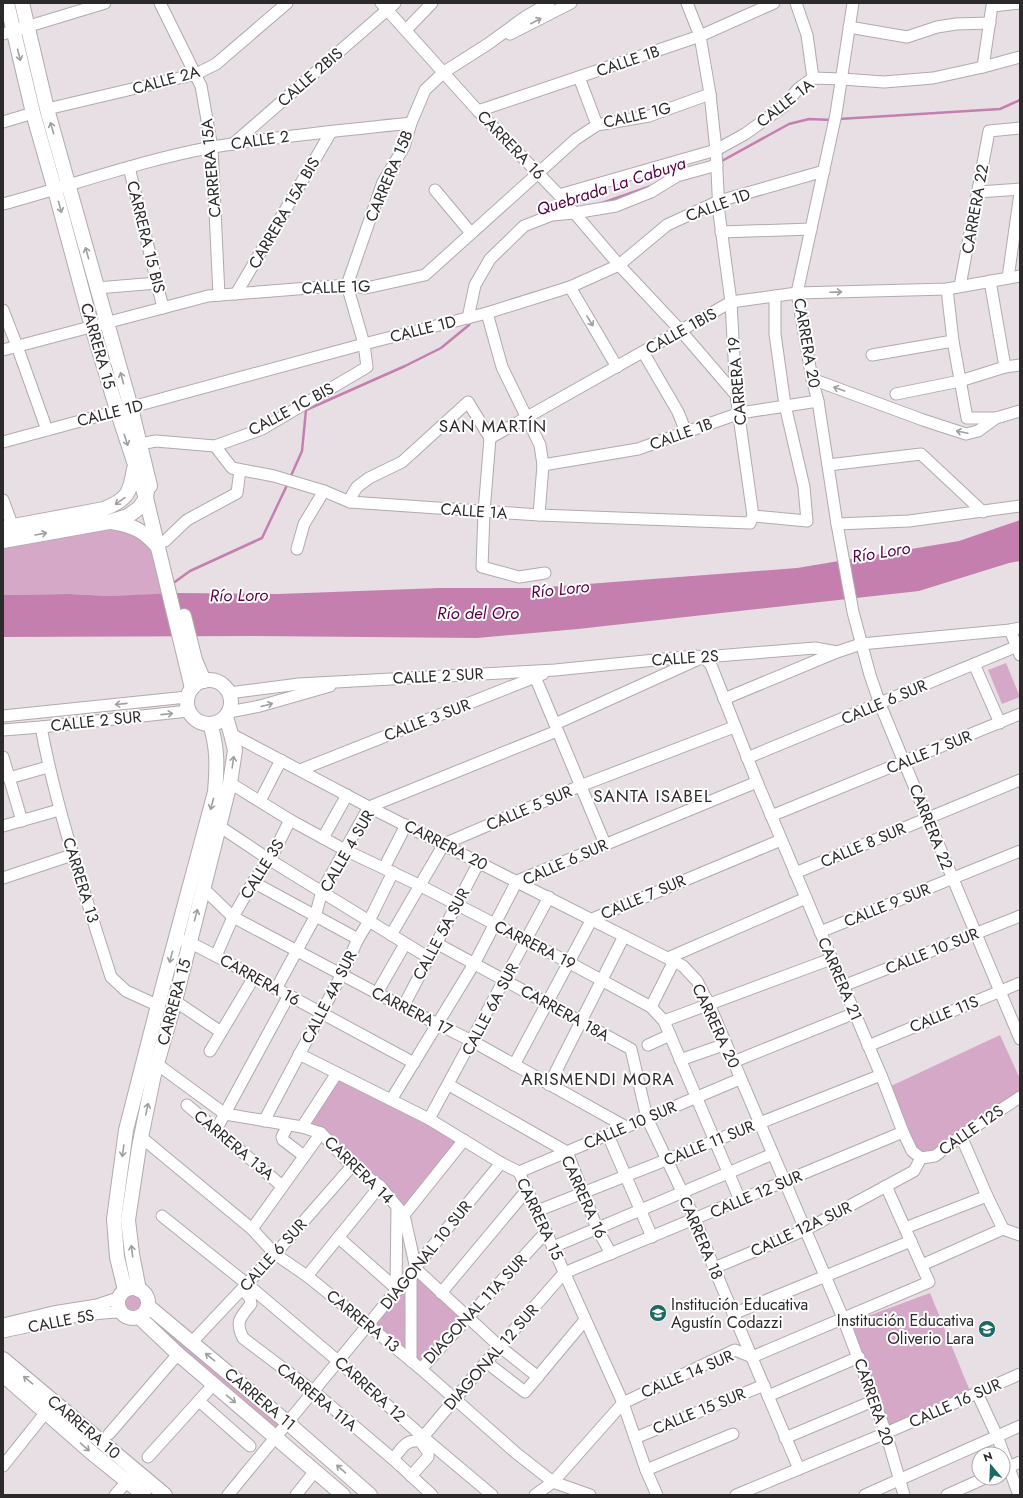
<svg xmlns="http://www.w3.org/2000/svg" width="1023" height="1498" viewBox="0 0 1023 1498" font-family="Jost,sans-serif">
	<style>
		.green { fill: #d6a8c7 }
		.water { fill: #c47faf }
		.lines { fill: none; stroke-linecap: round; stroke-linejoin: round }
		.stream { stroke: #c47faf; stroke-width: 2.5 }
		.minor-casing { stroke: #b2a9af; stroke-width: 13 }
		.major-casing { stroke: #b2a9af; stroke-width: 16 }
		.minor { stroke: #fff; stroke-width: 11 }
		.major { stroke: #fff; stroke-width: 14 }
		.oneway { stroke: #a09fa0 }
		.labels { text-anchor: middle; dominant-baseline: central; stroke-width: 4; stroke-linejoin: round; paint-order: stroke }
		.street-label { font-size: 16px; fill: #2c292b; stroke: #fff }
		.poi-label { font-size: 16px; fill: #2c292b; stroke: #fff; text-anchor: start }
		.water-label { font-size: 17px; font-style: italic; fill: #570046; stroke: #fff }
		.neighbourhood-label { font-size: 17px; letter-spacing: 1px; fill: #2c292b; stroke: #fff }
	</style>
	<rect width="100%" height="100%" fill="#e8dfe5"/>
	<!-- green -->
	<g class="green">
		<polygon points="109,522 152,540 168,594 109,596 69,594 3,595 3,541"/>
		<polygon points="1006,663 1020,697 1002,704 988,670"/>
		<polygon points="1000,1035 1020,1079 1020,1092 935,1150 923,1153 916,1147 891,1086"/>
		<polygon points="337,1073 464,1140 404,1215 321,1133 302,1127"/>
		<polygon points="416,1275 464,1317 421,1364 372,1325"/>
		<polygon points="930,1293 970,1391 887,1427 880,1397 846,1324"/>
		<circle cx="133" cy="1302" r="8"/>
		<polygon points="149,1313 280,1425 276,1430 147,1320 147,1316"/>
	</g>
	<!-- water -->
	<polygon class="water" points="1020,520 1020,561 1009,563 919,591 578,629 477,638 252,636 3,637 3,595 69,594 109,596 178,593 279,594 439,588 535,588 797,568 959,541"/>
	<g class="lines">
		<!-- stream -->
		<g class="stream">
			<polyline points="839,119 1000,109 1020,100"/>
			<polyline points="720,162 789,124 809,119 832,120"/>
			<polyline points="599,204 651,186"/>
			<polyline points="290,478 302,451 306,410 405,366 441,348 469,325 470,322"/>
			<polyline points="172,584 190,571 262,538 288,483"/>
		</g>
		<defs>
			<g id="minor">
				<polyline points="160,3 201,86 212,148 219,295"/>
				<polyline points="381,3 478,111 559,195 619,265 681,331 736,395"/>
				<polyline points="796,3 807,35 813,78"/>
				<polyline points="853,3 836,114 797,293 812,379 818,401 837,524 853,612 870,675 880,704 904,762 1020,1039"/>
				<polyline points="849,27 907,37 937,27 956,24 990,23"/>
				<polyline points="406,30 432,3"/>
				<polyline points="3,34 105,3"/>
				<polyline points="510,34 571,3"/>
				<polyline points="983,67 992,6 1020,3"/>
				<polyline points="579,77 597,125"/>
				<polyline points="47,109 196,74 216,64 287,3"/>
				<polyline points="478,111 700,36 774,3"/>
				<polyline points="3,122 33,113"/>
				<polyline points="233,144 395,3"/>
				<polyline points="129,167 163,308"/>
				<polyline points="435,190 471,233"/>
				<polyline points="978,192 1020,189"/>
				<polyline points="559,195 716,150 745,134 784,106 798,89 813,78 842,79 884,82 933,78 983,67 1020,57"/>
				<path d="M3 204C73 185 142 160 213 147 279 136 345 130 411 123"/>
				<polyline points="721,232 811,229"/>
				<polyline points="1008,278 1020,193"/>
				<polyline points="990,281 1005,367"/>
				<polyline points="960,286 989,131 1020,128"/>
				<polyline points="570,287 617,367"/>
				<polyline points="97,288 157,283"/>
				<polyline points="947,289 953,341 967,418 996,418 1020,411"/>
				<polyline points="236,294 331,132"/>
				<polyline points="3,310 17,346 47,430"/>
				<polyline points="487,313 502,367 540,445 543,465 539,515"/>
				<polyline points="468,318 475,285 490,259 524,226 552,215 574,213 616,206 651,192 677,176 717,165"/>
				<polyline points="3,350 208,296 347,285 366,288 425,275 576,139 597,125 649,116 710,94"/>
				<polyline points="643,352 678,412 686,432"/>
				<polyline points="872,355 953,341"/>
				<polyline points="812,379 923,420 966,434 978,431 996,418"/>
				<polyline points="896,394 960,381 1005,367 1020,365"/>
				<polyline points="490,438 731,302 797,293 947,289 1020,276"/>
				<polyline points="490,438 484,512 482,567 519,577 545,573"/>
				<polyline points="3,442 364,344 487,313 570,287 619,265 667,225 719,201 824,171"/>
				<polyline points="140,444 156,441 215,446 262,429 367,367 364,344 347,285 383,182 404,147 411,123 425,90 444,72 488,44 525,17 549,3"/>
				<polyline points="215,446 232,468 274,476 324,491 350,502 539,515 750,523 753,516 736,395 731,302 719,213 716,150 710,94 700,36 687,3"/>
				<polyline points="543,465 638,449 740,413 818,401"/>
				<polyline points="828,465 921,454 983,512"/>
				<polyline points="3,500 13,527"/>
				<polyline points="350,502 352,495 357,487 369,478 402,462 468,402 490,438"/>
				<polyline points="753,516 807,521 804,487 785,405 775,334 775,296"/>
				<polyline points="837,524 909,521 1020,506"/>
				<polyline points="165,541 187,520 237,493 240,470"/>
				<polyline points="297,549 304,524 324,491"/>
				<polyline points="1010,630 1020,655"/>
				<polyline points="704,657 711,665 757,782 883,1080 903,1132 912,1151 921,1158"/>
				<polyline points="974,664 1000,723"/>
				<polyline points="533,672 605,844"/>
				<polyline points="229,693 299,684 555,670 695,656 704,657 815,648 837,652"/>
				<polyline points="724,699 837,652 861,644 1010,630 1020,628"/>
				<polyline points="229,712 260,706 330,686"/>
				<polyline points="3,716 187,697"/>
				<polyline points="555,724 701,658"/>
				<path d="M41 727C57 812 85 894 111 977L126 991 159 1006"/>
				<polyline points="3,730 41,727 188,711"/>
				<polyline points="231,734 369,807 683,966 697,981 709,1004 843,1318 886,1433 904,1495"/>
				<polyline points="3,757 22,821"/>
				<polyline points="747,758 1020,645"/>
				<polyline points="300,770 543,674"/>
				<polyline points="9,778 48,767"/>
				<polyline points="230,783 290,820 345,850 421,886 568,962 651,1007 664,1021 740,1200"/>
				<polyline points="260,801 281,760"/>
				<polyline points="771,816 1020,714"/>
				<polyline points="3,826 59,810"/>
				<polyline points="219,826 270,860 429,958"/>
				<polyline points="323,838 347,795"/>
				<polyline points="384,868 406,825"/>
				<polyline points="795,873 1020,780"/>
				<polyline points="3,878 72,855"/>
				<polyline points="253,882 358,939"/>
				<polyline points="203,888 233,917 403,1007 472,1041 626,1127"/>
				<polyline points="820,932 1020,851"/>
				<polyline points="391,935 444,844 580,786 734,727"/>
				<polyline points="176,939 189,942 216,956 414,1063"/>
				<polyline points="436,943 631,1049 647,1118 695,1219 714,1268 799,1469"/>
				<polyline points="216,956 233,917 253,882 270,860 290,820"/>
				<polyline points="668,958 806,898"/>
				<polyline points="843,986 1020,916"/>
				<polyline points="276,989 315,917 322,891 369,807 557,731"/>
				<polyline points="377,993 405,944"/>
				<polyline points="175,1001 221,1032"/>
				<polyline points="403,1007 479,862"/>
				<polyline points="651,1007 674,961"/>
				<polyline points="664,1021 831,959"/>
				<polyline points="648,1045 670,1035"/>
				<polyline points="868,1046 1020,983"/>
				<polyline points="210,1051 254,977"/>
				<polyline points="299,1054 429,1119 501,1163 519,1172 623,1403 646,1470 657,1495"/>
				<polyline points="680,1060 726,1044"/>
				<polyline points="733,1062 855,1013"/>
				<polyline points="157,1064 225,1114 302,1127 321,1133 352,1166 380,1186 404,1215 416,1269 499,1346 538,1377"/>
				<polyline points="514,1065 592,919 781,840"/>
				<polyline points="449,1085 567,1152 597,1228 611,1254"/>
				<polyline points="549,1085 624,936"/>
				<polyline points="391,1100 474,964 517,881 757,782"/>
				<polyline points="187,1105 282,1186"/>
				<polyline points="429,1119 549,897"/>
				<polyline points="264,1121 342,974 358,939 369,921 393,872"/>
				<polyline points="288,1125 282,1137 283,1140 304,1156"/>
				<polyline points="302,1127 337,1073"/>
				<polyline points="216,1130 289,995"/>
				<polyline points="608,1135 652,1237"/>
				<polyline points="961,1136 987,1196 1003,1229"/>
				<polyline points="141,1137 252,1229 275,1254 307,1276 368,1325 421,1369 516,1453 553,1482 590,1495"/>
				<polyline points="921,1158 935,1156 961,1136 1020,1097"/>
				<polyline points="519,1172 740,1079"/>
				<polyline points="537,1211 881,1075"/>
				<polyline points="404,1215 464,1140"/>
				<polyline points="162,1216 247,1284 338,1361 423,1437 492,1495"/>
				<polyline points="905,1228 987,1196"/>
				<polyline points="252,1229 321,1133"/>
				<polyline points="339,1238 398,1290"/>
				<polyline points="553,1247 773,1154"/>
				<polyline points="922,1265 1003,1229 1020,1235"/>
				<polyline points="714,1268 805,1230 914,1171 921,1158"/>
				<polyline points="411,1274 411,1361"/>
				<polyline points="307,1276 380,1186"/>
				<polyline points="396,1288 397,1207"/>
				<path d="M243 1289 250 1298 251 1304C240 1318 235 1321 243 1338L313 1391 393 1459 432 1495"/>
				<polyline points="441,1293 527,1190"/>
				<polyline points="733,1314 911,1241"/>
				<polyline points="3,1324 53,1312 97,1305 118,1298"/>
				<path d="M3 1332C41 1324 81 1313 120 1312"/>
				<polyline points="192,1342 275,1254 352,1166"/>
				<polyline points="486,1362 525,1392 585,1320"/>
				<polyline points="421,1369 546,1232"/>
				<polyline points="977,1393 997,1436 1019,1495"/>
				<polyline points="768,1396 859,1357"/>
				<polyline points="199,1401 250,1446"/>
				<polyline points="109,1434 178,1354"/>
				<polyline points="635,1438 764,1385"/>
				<polyline points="785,1438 873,1401"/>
				<polyline points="148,1457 213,1385"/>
				<path d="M393 1459C402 1449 405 1439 420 1441"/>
				<polyline points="3,1466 50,1407"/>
				<polyline points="1004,1469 1020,1462"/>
				<polyline points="646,1470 733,1434"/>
				<polyline points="411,1476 428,1457 428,1452 420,1441 423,1437 486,1362 564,1273 903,1132"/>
				<polyline points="115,1495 132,1476"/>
				<polyline points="228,1495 501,1163"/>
				<polyline points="296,1495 315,1471"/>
				<polyline points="535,1495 553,1482 623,1403 735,1350 752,1357 929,1282 886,1186"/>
				<polyline points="736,1495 886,1433 1020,1374"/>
				<polyline points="865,1495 1020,1426"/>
				<polyline points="947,1495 985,1478"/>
			</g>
			<g id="major">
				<polyline points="7,3 33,113 55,190 92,327 117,410 146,498 192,688"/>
				<polyline points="22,3 47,109 131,408 150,486"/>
				<path d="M111 522C133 525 144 531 158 547"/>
				<path d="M3 528 104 509C128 499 130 493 134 469"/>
				<polyline points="3,541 109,522 128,516 139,508 146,498 147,491"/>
				<polyline points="184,616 195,660 204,681"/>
				<circle cx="209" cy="702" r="22"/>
				<circle cx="133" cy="1303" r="15"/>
				<path d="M125 1290 117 1257 114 1219 126 1130 163 986 215 792C217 768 218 748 210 724"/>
				<polyline points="139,1290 132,1254 128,1220 139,1147 154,1074 175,1001 230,783 235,750 231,734 226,717"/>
				<polyline points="148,1306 288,1423 370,1495"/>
				<polyline points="139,1317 178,1354 343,1495"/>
				<polyline points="3,1359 165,1495"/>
				<polyline points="3,1375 92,1453 144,1495"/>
			</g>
		</defs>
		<!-- minor casing -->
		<use href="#minor" class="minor-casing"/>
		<!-- major casing -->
		<use href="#major" class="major-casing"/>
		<!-- minor -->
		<use href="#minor" class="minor"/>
		<!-- major -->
		<use href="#major" class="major"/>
	</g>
	<!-- one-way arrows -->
	<defs><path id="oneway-shaft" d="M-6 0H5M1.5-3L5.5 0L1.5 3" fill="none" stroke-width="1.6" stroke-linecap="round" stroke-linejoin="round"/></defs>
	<g class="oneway">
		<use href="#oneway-shaft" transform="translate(536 21) rotate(-27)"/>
		<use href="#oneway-shaft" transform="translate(19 55) rotate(76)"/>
		<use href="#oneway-shaft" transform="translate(52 128) rotate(-106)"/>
		<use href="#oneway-shaft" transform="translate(60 207) rotate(75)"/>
		<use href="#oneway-shaft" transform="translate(87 253) rotate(-106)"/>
		<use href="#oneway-shaft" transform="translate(836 292) rotate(-2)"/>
		<use href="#oneway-shaft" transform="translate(590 321) rotate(59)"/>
		<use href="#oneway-shaft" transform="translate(122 378) rotate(-105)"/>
		<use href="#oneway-shaft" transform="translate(839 389) rotate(-160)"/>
		<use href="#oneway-shaft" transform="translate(962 432) rotate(-168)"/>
		<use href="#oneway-shaft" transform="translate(126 440) rotate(72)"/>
		<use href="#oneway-shaft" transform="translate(120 501) rotate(145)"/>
		<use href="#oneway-shaft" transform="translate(41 534) rotate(-10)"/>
		<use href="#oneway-shaft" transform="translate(121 704) rotate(174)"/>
		<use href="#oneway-shaft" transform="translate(267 705) rotate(-15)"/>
		<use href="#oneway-shaft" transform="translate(167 714) rotate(-6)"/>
		<use href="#oneway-shaft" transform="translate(233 762) rotate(-82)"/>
		<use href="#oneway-shaft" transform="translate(212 804) rotate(105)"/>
		<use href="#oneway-shaft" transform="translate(196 915) rotate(-75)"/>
		<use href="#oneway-shaft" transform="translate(171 957) rotate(105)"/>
		<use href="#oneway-shaft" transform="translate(147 1109) rotate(-78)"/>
		<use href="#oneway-shaft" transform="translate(123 1151) rotate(98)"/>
		<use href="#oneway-shaft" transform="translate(132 1251) rotate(-97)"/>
		<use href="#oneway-shaft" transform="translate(210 1357) rotate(-141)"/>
		<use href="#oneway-shaft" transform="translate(28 1380) rotate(-140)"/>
		<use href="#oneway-shaft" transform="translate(231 1399) rotate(39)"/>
		<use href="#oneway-shaft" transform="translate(85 1447) rotate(41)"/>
		<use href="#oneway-shaft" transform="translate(341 1469) rotate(-139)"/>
	</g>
	<!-- icons -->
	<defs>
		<symbol id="university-disc" viewBox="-11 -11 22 22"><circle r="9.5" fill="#1d6964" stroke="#fff"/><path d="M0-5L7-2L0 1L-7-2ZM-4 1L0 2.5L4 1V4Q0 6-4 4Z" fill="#fff"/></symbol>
	</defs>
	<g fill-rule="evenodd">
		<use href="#university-disc" x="648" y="1303" width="20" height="20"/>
		<use href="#university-disc" x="977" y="1319" width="20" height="20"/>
	</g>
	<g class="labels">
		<!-- street labels -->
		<g class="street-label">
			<text transform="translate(628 61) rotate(-19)">CALLE 1B</text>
			<text transform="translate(310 77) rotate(-41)">CALLE 2BIS</text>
			<text transform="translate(166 80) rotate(-15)">CALLE 2A</text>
			<text transform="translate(785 103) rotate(-38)">CALLE 1A</text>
			<text transform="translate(637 115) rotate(-13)">CALLE 1G</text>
			<text transform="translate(260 140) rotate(-8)">CALLE 2</text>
			<text transform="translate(511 145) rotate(46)">CARRERA 16</text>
			<text transform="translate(211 168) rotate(-95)">CARRERA 15A</text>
			<text transform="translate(389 176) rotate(-67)">CARRERA 15B</text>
			<text transform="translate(718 205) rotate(-20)">CALLE 1D</text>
			<text transform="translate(975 209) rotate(-80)">CARRERA 22</text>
			<text transform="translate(284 213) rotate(-60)">CARRERA 15A BIS</text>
			<text transform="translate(146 237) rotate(76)">CARRERA 15 BIS</text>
			<text transform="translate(336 287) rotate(-2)">CALLE 1G</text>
			<text transform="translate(423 329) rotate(-14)">CALLE 1D</text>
			<text transform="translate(681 331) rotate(-29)">CALLE 1BIS</text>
			<text transform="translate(807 343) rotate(80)">CARRERA 20</text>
			<text transform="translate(98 346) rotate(74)">CARRERA 15</text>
			<text transform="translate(737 381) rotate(-95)">CARRERA 19</text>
			<text transform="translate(291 409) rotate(-28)">CALLE 1C BIS</text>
			<text transform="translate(110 413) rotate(-14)">CALLE 1D</text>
			<text transform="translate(681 434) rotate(-20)">CALLE 1B</text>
			<text transform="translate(474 511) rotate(4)">CALLE 1A</text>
			<text transform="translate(685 658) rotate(-4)">CALLE 2S</text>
			<text transform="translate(438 676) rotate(-3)">CALLE 2 SUR</text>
			<text transform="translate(884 702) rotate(-23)">CALLE 6 SUR</text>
			<text transform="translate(427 720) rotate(-21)">CALLE 3 SUR</text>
			<text transform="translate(96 721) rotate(-6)">CALLE 2 SUR</text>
			<text transform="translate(929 752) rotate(-22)">CALLE 7 SUR</text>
			<text transform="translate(529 808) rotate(-23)">CALLE 5 SUR</text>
			<text transform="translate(931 827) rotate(68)">CARRERA 22</text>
			<text transform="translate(446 845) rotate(27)">CARRERA 20</text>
			<text transform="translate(863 845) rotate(-23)">CALLE 8 SUR</text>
			<text transform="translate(347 851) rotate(-60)">CALLE 4 SUR</text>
			<text transform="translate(565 862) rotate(-24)">CALLE 6 SUR</text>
			<text transform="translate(262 869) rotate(-58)">CALLE 3S</text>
			<text transform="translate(81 880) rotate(73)">CARRERA 13</text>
			<text transform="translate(643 897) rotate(-23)">CALLE 7 SUR</text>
			<text transform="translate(887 905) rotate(-22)">CALLE 9 SUR</text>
			<text transform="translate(441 934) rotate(-62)">CALLE 5A SUR</text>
			<text transform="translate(535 945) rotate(27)">CARRERA 19</text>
			<text transform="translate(932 951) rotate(-22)">CALLE 10 SUR</text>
			<text transform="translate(840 979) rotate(67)">CARRERA 21</text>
			<text transform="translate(260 980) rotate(29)">CARRERA 16</text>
			<text transform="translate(329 997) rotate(-63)">CALLE 4A SUR</text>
			<text transform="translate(174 1002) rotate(-75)">CARRERA 15</text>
			<text transform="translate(490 1009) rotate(-62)">CALLE 6A SUR</text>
			<text transform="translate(412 1011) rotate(27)">CARRERA 17</text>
			<text transform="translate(565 1013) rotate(29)">CARRERA 18A</text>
			<text transform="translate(944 1014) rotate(-22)">CALLE 11S</text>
			<text transform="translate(716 1026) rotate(65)">CARRERA 20</text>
			<text transform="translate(630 1125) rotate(-23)">CALLE 10 SUR</text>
			<text transform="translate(971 1130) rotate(-35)">CALLE 12S</text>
			<text transform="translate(709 1143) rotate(-22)">CALLE 11 SUR</text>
			<text transform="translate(234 1145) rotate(40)">CARRERA 13A</text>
			<text transform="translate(359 1170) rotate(44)">CARRERA 14</text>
			<text transform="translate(756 1194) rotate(-23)">CALLE 12 SUR</text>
			<text transform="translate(584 1197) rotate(66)">CARRERA 16</text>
			<text transform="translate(540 1219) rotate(65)">CARRERA 15</text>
			<text transform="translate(801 1229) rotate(-25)">CALLE 12A SUR</text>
			<text transform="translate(701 1238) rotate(67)">CARRERA 18</text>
			<text transform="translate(273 1255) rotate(-48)">CALLE 6 SUR</text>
			<text transform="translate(426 1255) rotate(-51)">DIAGONAL 10 SUR</text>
			<text transform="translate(475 1309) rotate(-47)">DIAGONAL 11A SUR</text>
			<text transform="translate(61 1321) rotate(-11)">CALLE 5S</text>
			<text transform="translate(363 1321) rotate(39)">CARRERA 13</text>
			<text transform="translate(491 1357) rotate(-49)">DIAGONAL 12 SUR</text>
			<text transform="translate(687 1374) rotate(-23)">CALLE 14 SUR</text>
			<text transform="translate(370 1389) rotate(42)">CARRERA 12</text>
			<text transform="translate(317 1397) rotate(39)">CARRERA 11A</text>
			<text transform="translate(260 1399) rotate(40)">CARRERA 11</text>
			<text transform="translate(874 1402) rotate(71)">CARRERA 20</text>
			<text transform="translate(955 1403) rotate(-24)">CALLE 16 SUR</text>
			<text transform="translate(699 1411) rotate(-22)">CALLE 15 SUR</text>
			<text transform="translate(84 1427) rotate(40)">CARRERA 10</text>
		</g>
		<!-- poi labels -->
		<g class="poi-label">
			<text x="671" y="1304">Institución Educativa<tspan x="671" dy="18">Agustín Codazzi</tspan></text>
			<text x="974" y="1320" text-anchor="end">Institución Educativa<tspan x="974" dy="18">Oliverio Lara</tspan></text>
		</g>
		<!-- water labels -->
		<g class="water-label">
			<text transform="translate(611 186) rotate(-18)">Quebrada La Cabuya</text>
			<text transform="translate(881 552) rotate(-9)">Río Loro</text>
			<text transform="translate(560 589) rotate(-6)">Río Loro</text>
			<text transform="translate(239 595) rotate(-1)">Río Loro</text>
			<text x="478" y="613">Río del Oro</text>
		</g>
		<!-- neighbourhood labels -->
		<g class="neighbourhood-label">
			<text x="493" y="426">SAN MARTÍN</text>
			<text x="653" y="796">SANTA ISABEL</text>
			<text x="598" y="1079">ARISMENDI MORA</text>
		</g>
	</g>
	<!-- border -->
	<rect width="1023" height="1498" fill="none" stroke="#2c292b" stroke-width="8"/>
	<!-- north arrow -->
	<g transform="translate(991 1466) rotate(341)"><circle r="19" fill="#ffffff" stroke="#aba9aa"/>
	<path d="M0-3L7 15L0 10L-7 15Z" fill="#1d6964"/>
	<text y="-6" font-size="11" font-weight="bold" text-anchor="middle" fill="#2c292b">N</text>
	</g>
</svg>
